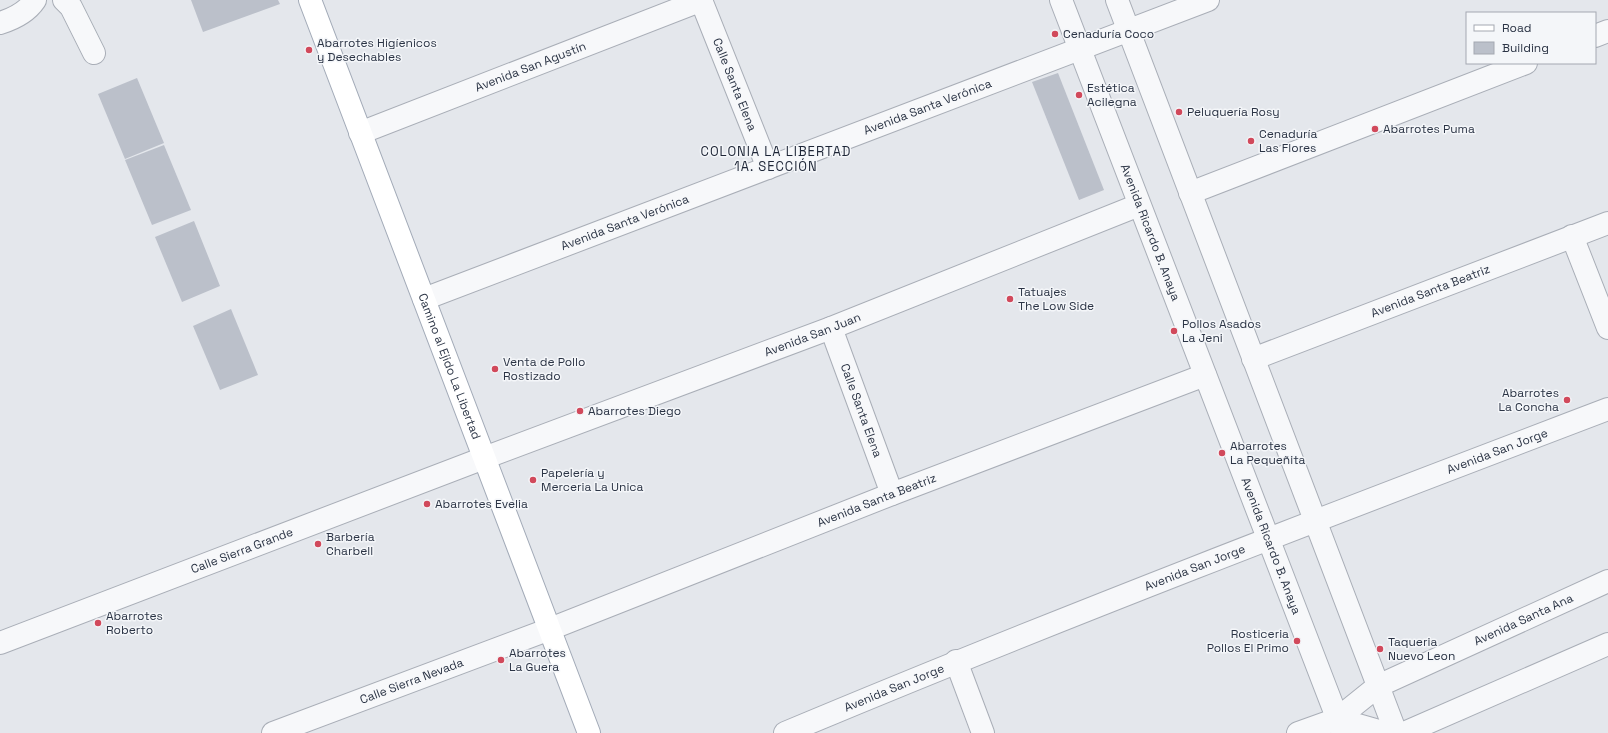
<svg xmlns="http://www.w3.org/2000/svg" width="1608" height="733" viewBox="0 0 1608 733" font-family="'Space Grotesk',sans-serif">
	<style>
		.building { fill: #bbc0ca }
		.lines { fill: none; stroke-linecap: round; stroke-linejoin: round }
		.minor-casing { stroke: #a9aeb7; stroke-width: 24 }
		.major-casing { stroke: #a3abb8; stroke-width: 24 }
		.minor { stroke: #f7f8fa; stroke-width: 22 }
		.major { stroke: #fff; stroke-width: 22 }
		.poi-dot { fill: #d1495b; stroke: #f4f6f9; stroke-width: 1.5 }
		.labels { text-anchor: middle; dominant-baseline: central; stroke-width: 3; stroke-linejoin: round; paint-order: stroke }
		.poi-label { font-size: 12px; fill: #2b3445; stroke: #f4f6f9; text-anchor: start }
		.street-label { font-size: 12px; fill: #2b3445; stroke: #f4f6f9 }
		.neighbourhood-label { font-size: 13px; letter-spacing: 1px; fill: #1d2536; stroke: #f4f6f9 }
	</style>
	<rect width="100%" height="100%" fill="#e4e7ec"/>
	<!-- building -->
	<g class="building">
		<polygon points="191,0 278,0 280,4 203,32"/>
		<polygon points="1058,73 1104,190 1079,200 1032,82"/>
		<polygon points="137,78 164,143 125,159 98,94"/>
		<polygon points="164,145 191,210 152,225 125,160"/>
		<polygon points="194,221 220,286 182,302 155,237"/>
		<polygon points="231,309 258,375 220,390 193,326"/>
	</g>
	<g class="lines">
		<defs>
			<g id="minor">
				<polyline points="64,0 71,7 94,53"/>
				<path id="s1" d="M701 0 768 168"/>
				<path id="s2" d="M1061 0 1343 733"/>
				<polyline points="1117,0 1396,733"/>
				<path d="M0 23C13 19 27 12 35 0"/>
				<polyline points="1595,36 1608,31"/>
				<path id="s3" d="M360 133 702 0"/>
				<polyline points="1190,193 1526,63"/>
				<polyline points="1572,236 1608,328"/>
				<path id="s4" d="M424 299 1208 0"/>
				<path id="s5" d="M831 328 892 494"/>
				<path id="s6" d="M1253 359 1608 223"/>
				<path id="s7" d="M0 643 484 458 831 328 1139 205"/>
				<polyline points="956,661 983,733"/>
				<polyline points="1337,719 1386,733"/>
				<path id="s8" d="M273 733 550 629 892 494 1205 375"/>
				<path id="s9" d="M785 733C1057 619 1332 514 1608 409"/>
				<path id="s10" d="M1298 733 1337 719 1378 686 1608 581"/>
				<polyline points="1404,733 1608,644"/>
			</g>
			<g id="major">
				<path id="s11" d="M310 0 589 733"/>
			</g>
		</defs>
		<!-- minor casing -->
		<use href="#minor" class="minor-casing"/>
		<!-- major casing -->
		<use href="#major" class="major-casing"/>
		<!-- minor -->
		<use href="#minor" class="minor"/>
		<!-- major -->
		<use href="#major" class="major"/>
	</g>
	<!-- markers -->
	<g class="poi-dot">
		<circle cx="1055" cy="34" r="4"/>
		<circle cx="309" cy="50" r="4"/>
		<circle cx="1079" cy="95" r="4"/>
		<circle cx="1179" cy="112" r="4"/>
		<circle cx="1375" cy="129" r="4"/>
		<circle cx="1251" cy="141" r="4"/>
		<circle cx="1010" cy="299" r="4"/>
		<circle cx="1174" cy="331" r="4"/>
		<circle cx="495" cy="369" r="4"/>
		<circle cx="1567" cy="400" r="4"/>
		<circle cx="580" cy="411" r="4"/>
		<circle cx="1222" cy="453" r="4"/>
		<circle cx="533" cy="480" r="4"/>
		<circle cx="427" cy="504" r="4"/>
		<circle cx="318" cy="544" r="4"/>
		<circle cx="98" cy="623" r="4"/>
		<circle cx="1297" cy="641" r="4"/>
		<circle cx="1380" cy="649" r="4"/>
		<circle cx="501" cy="660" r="4"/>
	</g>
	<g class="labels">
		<!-- poi labels -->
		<g class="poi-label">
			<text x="1063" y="34">Cenaduría Coco</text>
			<text x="317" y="43">Abarrotes Higíenicos<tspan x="317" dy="14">y Desechables</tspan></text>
			<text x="1087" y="88">Estética<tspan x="1087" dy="14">Acilegna</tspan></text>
			<text x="1187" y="112">Peluquería Rosy</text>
			<text x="1383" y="129">Abarrotes Puma</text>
			<text x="1259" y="134">Cenaduría<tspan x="1259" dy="14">Las Flores</tspan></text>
			<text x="1018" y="292">Tatuajes<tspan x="1018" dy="14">The Low Side</tspan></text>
			<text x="1182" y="324">Pollos Asados<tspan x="1182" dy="14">La Jeni</tspan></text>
			<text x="503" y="362">Venta de Pollo<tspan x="503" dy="14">Rostizado</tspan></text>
			<text x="1559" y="393" text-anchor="end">Abarrotes<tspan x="1559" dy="14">La Concha</tspan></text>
			<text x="588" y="411">Abarrotes Diego</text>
			<text x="1230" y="446">Abarrotes<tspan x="1230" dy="14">La Pequeñita</tspan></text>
			<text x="541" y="473">Papelería y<tspan x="541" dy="14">Merceria La Unica</tspan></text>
			<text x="435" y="504">Abarrotes Evelia</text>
			<text x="326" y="537">Barbería<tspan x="326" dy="14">Charbell</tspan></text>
			<text x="106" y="616">Abarrotes<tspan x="106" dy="14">Roberto</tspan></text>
			<text x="1289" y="634" text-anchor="end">Rosticeria<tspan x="1289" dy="14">Pollos El Primo</tspan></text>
			<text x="1388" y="642">Taqueria<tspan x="1388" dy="14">Nuevo Leon</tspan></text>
			<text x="509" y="653">Abarrotes<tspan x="509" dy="14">La Guera</tspan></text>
		</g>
		<!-- street labels -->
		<g class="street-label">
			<text stroke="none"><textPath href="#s3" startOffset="183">Avenida San Agustín</textPath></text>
			<text stroke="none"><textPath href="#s1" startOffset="91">Calle Santa Elena</textPath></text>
			<text stroke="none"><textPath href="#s4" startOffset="539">Avenida Santa Verónica</textPath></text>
			<text stroke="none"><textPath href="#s4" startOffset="215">Avenida Santa Verónica</textPath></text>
			<text stroke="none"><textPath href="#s2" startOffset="249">Avenida Ricardo B. Anaya</textPath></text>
			<text stroke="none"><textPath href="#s6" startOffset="190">Avenida Santa Beatriz</textPath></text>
			<text stroke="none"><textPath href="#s7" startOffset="869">Avenida San Juan</textPath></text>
			<text stroke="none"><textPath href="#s11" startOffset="392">Camino al Ejido La Libertad</textPath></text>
			<text stroke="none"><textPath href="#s5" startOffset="88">Calle Santa Elena</textPath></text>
			<text stroke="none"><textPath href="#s9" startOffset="766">Avenida San Jorge</textPath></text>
			<text stroke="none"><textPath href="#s8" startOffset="647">Avenida Santa Beatriz</textPath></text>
			<text stroke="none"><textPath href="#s2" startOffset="585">Avenida Ricardo B. Anaya</textPath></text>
			<text stroke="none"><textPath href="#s7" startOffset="259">Calle Sierra Grande</textPath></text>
			<text stroke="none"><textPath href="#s9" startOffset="442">Avenida San Jorge</textPath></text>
			<text stroke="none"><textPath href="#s10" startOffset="254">Avenida Santa Ana</textPath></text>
			<text stroke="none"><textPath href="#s8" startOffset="148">Calle Sierra Nevada</textPath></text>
			<text stroke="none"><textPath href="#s9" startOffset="118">Avenida San Jorge</textPath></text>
		</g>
		<!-- neighbourhood labels -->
		<g class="neighbourhood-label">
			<text x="776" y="151">COLONIA LA LIBERTAD<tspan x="776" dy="15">1A. SECCIÓN</tspan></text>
		</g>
	</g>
	<!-- legend -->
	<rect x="1466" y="12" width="130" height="52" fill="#f4f6f9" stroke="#a4a8b1"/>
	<rect x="1474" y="25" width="20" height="6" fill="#ffffff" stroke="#a4a8b1"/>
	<text x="1502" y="32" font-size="12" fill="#2b3445">Road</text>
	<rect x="1474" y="42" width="20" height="12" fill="#bbc0ca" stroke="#a4a8b1"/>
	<text x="1502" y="52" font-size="12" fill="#2b3445">Building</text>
</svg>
